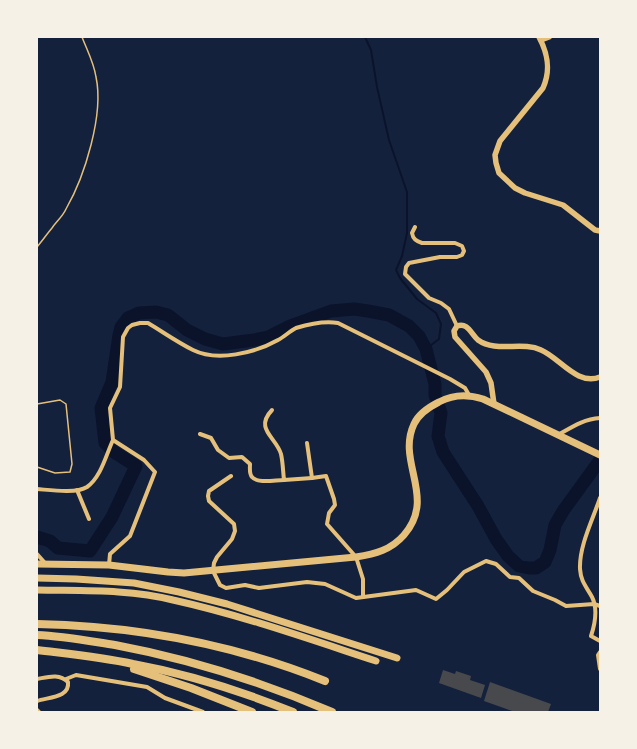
<svg xmlns="http://www.w3.org/2000/svg" width="637" height="749" viewBox="0 0 637 749" font-family="Rubik,sans-serif">
	<style>
		.lines { fill: none; stroke-linecap: round; stroke-linejoin: round }
		.stream { stroke: #0b132b; stroke-width: 2 }
		.river { stroke: #0b132b; stroke-width: 13 }
		.building { fill: #48494c }
		.path { stroke: #e5c07b; stroke-width: 1.5 }
		.minor { stroke: #e5c07b; stroke-width: 4 }
		.tertiary { stroke: #e5c07b; stroke-width: 5.5 }
		.trunk { stroke: #e5c07b; stroke-width: 7 }
		.motorway { stroke: #e5c07b; stroke-width: 8 }
	</style>
	<rect width="100%" height="100%" fill="#14213d"/>
	<g class="lines">
		<!-- stream -->
		<polyline class="stream" points="365,37 371,50 377,87 389,140 407,192 407,233 402,256 396,270 400,278 417,299 436,313 441,324 439,339 426,349"/>
		<!-- river -->
		<polyline class="river" points="37,537 50,541 58,548 90,551 112,517 136,466 114,452 105,443 101,408 112,382 119,335 121,327 128,318 139,313 156,312 168,315 187,330 205,339 223,344 254,340 268,337 290,326 331,311 354,309 368,311 389,315 409,326 419,336 426,349 435,384 435,395 441,413 438,436 443,452 478,506 496,539 508,556 519,566 529,568 536,568 545,562 550,550 555,525 563,511 600,460"/>
	</g>
	<!-- building -->
	<g class="building">
		<polygon points="443,670 455,674 456,671 471,676 470,680 485,685 481,698 439,683"/>
		<polygon points="490,682 551,704 548,712 515,712 484,701"/>
	</g>
	<g class="lines">
		<!-- path -->
		<g class="path">
			<path d="M37 247C42 241 47 234 52 228 56 222 63 216 66 209 85 176 104 114 96 77 94 63 87 50 82 37"/>
			<polyline points="37,404 60,400 66,404 72,464 70,472 55,473 37,467"/>
		</g>
		<!-- minor -->
		<g class="minor">
			<path d="M415 227 412 233C413 239 416 241 422 243H455L462 246 464 251 462 255 457 257H440L409 263 406 267 405 274 429 298 441 303 449 309 457 326"/>
			<path d="M272 410C254 429 276 437 281 454 283 463 283 472 284 480L312 478"/>
			<path d="M200 434 211 438 218 450 229 458 242 457 250 464C250 468 249 474 252 477 258 484 275 480 284 480"/>
			<path d="M558 435C572 427 584 419 600 418"/>
			<polyline points="307,443 312,478 326,476 334,499 335,505 329,513 327,524 356,557 363,579 363,597"/>
			<polyline points="231,476 209,491 208,496 209,501 234,524 235,531 232,539 217,557 214,563 213,571 220,585 226,588 245,585 259,588 307,582 325,584 356,598 416,590 436,599 447,590 464,572 486,561 496,564 510,577 519,578 533,591 555,600 566,606 594,604 600,606"/>
			<path d="M37 489C50 490 76 494 87 487 101 477 106 455 113 440"/>
			<polyline points="77,490 89,519"/>
			<path d="M600 498C593 519 579 546 580 569 581 582 586 586 592 597 598 609 595 624 591 636L600 641"/>
			<polyline points="37,554 45,563"/>
			<path d="M109 565 110 554 130 536 155 472 144 460 113 440 110 408 120 387 123 337 128 328 132 325 140 323H148C163 332 177 342 193 350 217 362 255 353 278 340 284 337 290 331 296 328 309 324 325 321 338 323L450 379 465 388 469 395"/>
			<polyline points="600,652 598,655 600,669"/>
			<path d="M37 679C48 677 59 673 68 682 70 698 48 697 37 701"/>
			<polyline points="66,679 76,675 147,687 165,698 203,712"/>
			<polyline points="37,710 39,712"/>
		</g>
		<!-- tertiary -->
		<g class="tertiary">
			<path d="M539 37C548 54 551 70 543 88L500 141 495 155 496 163 499 173 515 188 525 193 563 205 595 230 600 231"/>
			<polyline points="541,40 549,37"/>
			<path d="M494 404 491 383 486 372 455 337 454 331 457 326C468 322 471 334 478 340 496 353 522 341 541 350 560 358 577 386 600 377"/>
		</g>
		<!-- trunk -->
		<g class="trunk">
			<path d="M37 564 109 565 168 572 184 573 356 557C375 554 391 550 404 535 437 497 396 462 414 424 419 413 429 407 439 402 452 395 468 394 483 399L600 455"/>
			<polyline points="37,578 76,579 134,583 179,592 227,604 397,658"/>
			<path d="M37 590C82 591 129 589 173 600 241 615 309 639 376 661"/>
		</g>
		<!-- motorway -->
		<g class="motorway">
			<path d="M37 624C136 626 233 644 325 681"/>
			<path d="M37 635C63 636 89 641 115 645 190 659 262 682 332 712"/>
			<path d="M37 650C69 654 101 657 133 664 188 674 241 691 293 712"/>
			<polyline points="134,669 191,688 252,712"/>
		</g>
	</g>
	<!-- border -->
	<rect width="637" height="749" fill="none" stroke="#f6f1e7" stroke-width="76"/>
</svg>
